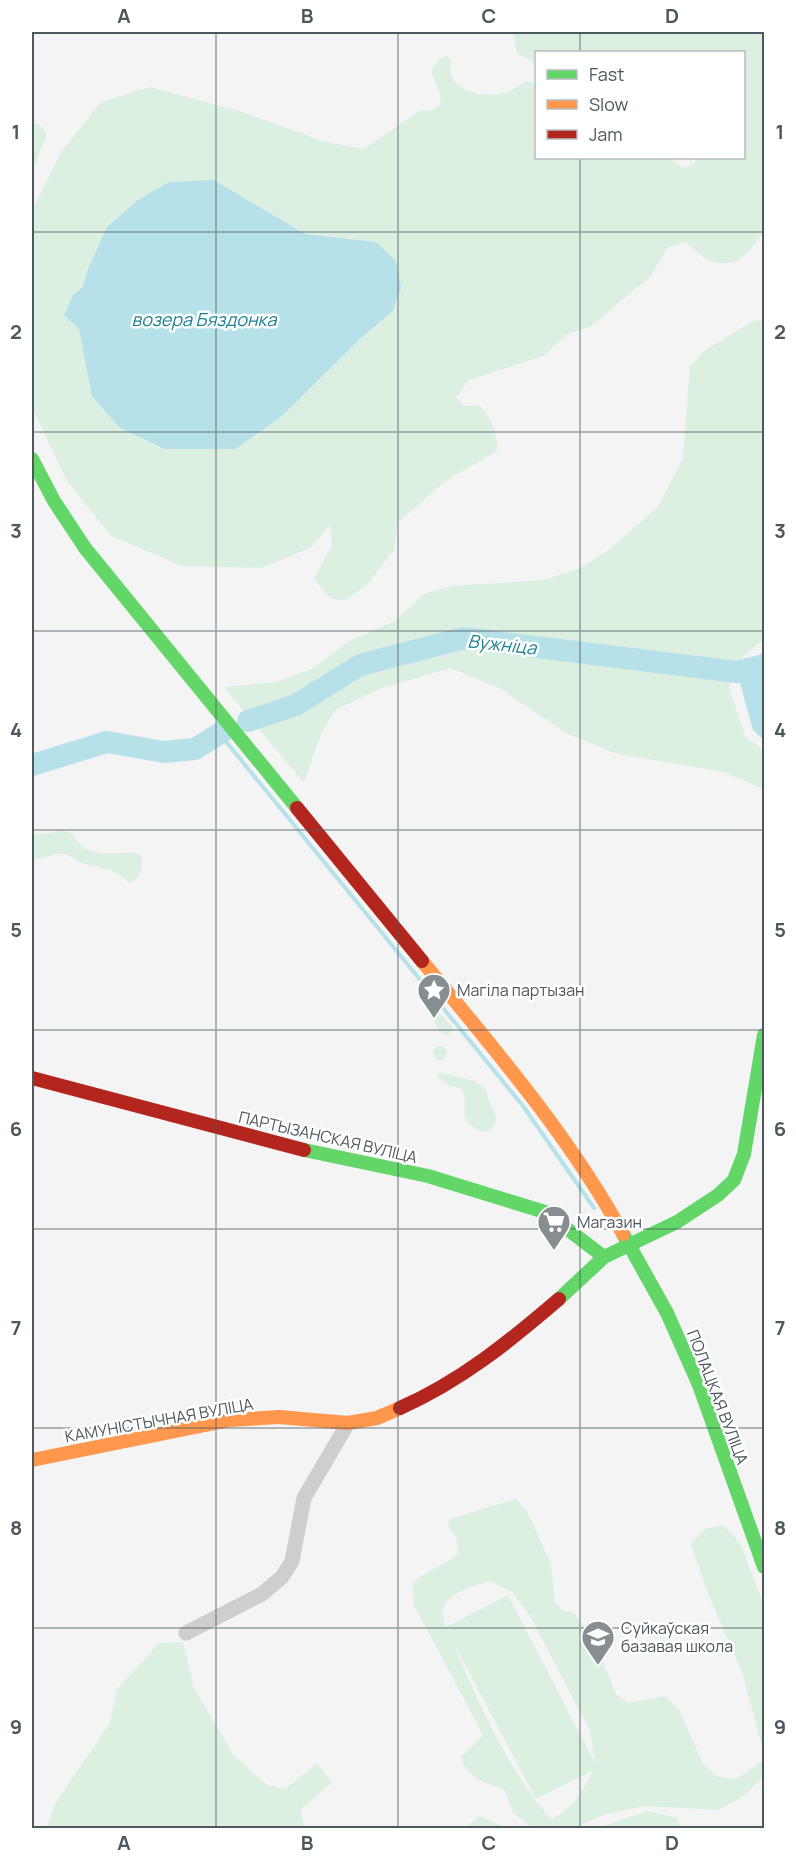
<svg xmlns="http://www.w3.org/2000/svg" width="796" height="1860" viewBox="0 0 796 1860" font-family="Manrope,sans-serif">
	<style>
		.green { fill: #dcf0e2; fill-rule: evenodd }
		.water { fill: #b6e1e8 }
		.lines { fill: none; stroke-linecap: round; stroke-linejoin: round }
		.stream { stroke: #b6e1e8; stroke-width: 4 }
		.river { stroke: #b6e1e8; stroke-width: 22 }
		.street { stroke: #cccecf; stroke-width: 15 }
		.fast { stroke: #63d668; stroke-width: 14 }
		.slow { stroke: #ff974d; stroke-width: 14 }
		.jam { stroke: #b3261e; stroke-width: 14 }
		.grid { fill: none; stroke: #4d575e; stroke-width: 1.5; stroke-opacity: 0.55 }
		.labels { text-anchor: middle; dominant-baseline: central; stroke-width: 5; stroke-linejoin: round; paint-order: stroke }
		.poi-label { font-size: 16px; fill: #4d575e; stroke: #fff; text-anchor: start }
		.street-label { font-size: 16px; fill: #4d575e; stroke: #fff }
		.water-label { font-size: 18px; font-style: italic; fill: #1e8191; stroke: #fff }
		.neatline { fill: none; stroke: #4d575e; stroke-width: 2 }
		.grid-label { font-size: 20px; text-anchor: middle; font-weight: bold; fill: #4d575e }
	</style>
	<rect width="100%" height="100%" fill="#f4f4f4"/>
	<!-- green -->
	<g class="green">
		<path d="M513 32H764V235L762 234C750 252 738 268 713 262 704 260 693 248 686 242L668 247 651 276 590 327 568 334 543 356 469 380 456 398 464 406 479 405C490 416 499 435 497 451L444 482 398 523 394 550 367 585 345 600 331 599 314 579 332 545 330 525 312 547 262 568 182 566 111 536 67 481 32 408V211L61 152 101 102 150 87 239 111 326 142 364 149 419 111 432 110 439 106 441 97 431 70 440 59 447 56 452 60C440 91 488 101 510 91 515 89 521 84 526 81L536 83V158H673L674 162 684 168 694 164 696 158H744V52H536V63L517 54ZM274 217 305 234 376 242 393 311 362 337 281 417 86 357 73 295 82 288 88 269Z"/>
		<polygon points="32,124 39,124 47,134 32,173"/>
		<polygon points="764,320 764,639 737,662 729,687 745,736 764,751 764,789 723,772 614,753 566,733 501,689 451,668 382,688 335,710 321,734 304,783 224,687 276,682 312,669 349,641 395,621 424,594 451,586 543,580 580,568 606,552 657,508 683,459 690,366 704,351 753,321"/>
		<path d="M60 830 72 833C84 859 112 853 137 852L142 858C143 869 141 877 130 883 108 865 105 870 82 863 76 861 71 855 64 854 53 852 43 860 32 859V836C41 831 50 836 60 830Z"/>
		<polygon points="437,1010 454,1029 447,1036 441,1033 432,1019 433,1012"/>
		<circle cx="440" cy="1053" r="7"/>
		<path d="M438 1072 475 1081 485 1089 497 1120 492 1129 484 1132C453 1122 471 1109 462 1089L445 1084 438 1077Z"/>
		<path d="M516 1499 528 1513 551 1564 555 1602 563 1611 573 1612 593 1637 616 1694 628 1703 665 1696 679 1709 703 1764 717 1777 736 1779 764 1760V1777L741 1798 718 1810 645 1806 606 1814 574 1828H532L513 1813 505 1790C485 1783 467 1779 461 1757L483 1735 414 1605 412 1585C425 1569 444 1567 459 1553L456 1536 448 1527 450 1519ZM491 1581 512 1592 530 1616 590 1731 595 1763 508 1595 446 1627C431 1596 470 1587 491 1581ZM454 1644 536 1799 592 1771C584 1791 572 1809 552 1819 516 1785 472 1691 454 1644Z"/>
		<polygon points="723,1525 740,1543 764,1606 764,1754 742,1672 708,1594 691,1544 704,1529"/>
		<polygon points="183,1642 194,1688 234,1756 267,1785 285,1789 317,1763 332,1783 301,1809 304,1828 51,1828 48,1825 55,1804 110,1723 117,1689 159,1643"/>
		<polygon points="647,1811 678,1818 680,1828 597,1828"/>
		<polygon points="479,1816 507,1828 465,1828"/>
	</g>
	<!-- water -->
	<g class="water">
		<polygon points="214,180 305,234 376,242 396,261 401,288 393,311 362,337 281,417 235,449 165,449 120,428 92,396 79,329 64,315 73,295 82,288 88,269 107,227 138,200 169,182"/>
		<polygon points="764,651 764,740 753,730 737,672"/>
	</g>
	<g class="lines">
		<!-- stream -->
		<polyline class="stream" points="219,733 523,1106 594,1208"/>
		<!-- river -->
		<g class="river">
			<polyline points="248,721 296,705 360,665 464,638 737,672 764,665"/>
			<polyline points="32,765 107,742 164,752 195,749 222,732"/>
		</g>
		<!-- street -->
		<polyline class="street" points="186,1633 262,1594 282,1577 292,1561 304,1498 348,1423"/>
		<!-- fast -->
		<g class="fast">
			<polyline points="32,459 54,501 85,548 297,808"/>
			<polyline points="304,1150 428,1176 545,1212 604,1257"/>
			<polyline points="623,1234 667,1313 699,1385 764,1567"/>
			<polyline points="559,1299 604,1257 677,1222 718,1195 734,1180 744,1154 764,1035"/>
		</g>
		<!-- slow -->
		<g class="slow">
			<path d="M422 961C494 1049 568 1134 623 1234"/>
			<polyline points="32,1460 230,1420 279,1417 348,1423 377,1418 400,1408"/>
		</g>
		<!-- jam -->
		<g class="jam">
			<polyline points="297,808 422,961"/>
			<polyline points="32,1078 304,1150"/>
			<path d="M400 1408C461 1381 510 1341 559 1299"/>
		</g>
	</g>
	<!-- grid -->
	<path class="grid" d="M216 32V1828M398 32V1828M580 32V52M580 158V1828M32 232H764M32 432H764M32 631H764M32 830H764M32 1030H764M32 1229H764M32 1428H764M32 1628H764"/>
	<!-- icons -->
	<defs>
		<symbol id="sight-pin" viewBox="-11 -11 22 30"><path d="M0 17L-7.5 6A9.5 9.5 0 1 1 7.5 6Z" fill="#878e92" stroke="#fff"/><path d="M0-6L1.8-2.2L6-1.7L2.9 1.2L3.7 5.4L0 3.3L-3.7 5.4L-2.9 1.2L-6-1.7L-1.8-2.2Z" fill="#fff"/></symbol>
		<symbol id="supermarket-pin" viewBox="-11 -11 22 30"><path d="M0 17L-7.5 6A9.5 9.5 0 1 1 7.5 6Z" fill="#878e92" stroke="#fff"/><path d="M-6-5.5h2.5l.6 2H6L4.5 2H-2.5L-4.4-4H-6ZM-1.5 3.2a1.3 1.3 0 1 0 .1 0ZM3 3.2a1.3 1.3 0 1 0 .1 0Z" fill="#fff"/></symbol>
		<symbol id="school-pin" viewBox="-11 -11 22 30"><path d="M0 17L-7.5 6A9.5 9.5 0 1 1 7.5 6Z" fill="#878e92" stroke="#fff"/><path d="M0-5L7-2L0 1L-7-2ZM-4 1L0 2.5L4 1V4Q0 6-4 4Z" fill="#fff"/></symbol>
	</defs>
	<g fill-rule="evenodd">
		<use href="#sight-pin" x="415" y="971" width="38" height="52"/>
		<use href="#supermarket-pin" x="535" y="1203" width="38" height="52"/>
		<use href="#school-pin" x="579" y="1618" width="38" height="52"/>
	</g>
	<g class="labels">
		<!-- poi labels -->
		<g class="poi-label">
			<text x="457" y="990">Магіла партызан</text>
			<text x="577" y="1222">Магазин</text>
			<text x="621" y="1628">Суйкаўская<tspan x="621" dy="18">базавая школа</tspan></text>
		</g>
		<!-- street labels -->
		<g class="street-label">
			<text transform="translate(328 1137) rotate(13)">ПАРТЫЗАНСКАЯ ВУЛІЦА</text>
			<text transform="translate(718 1397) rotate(69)">ПОЛАЦКАЯ ВУЛІЦА</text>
			<text transform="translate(159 1420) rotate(-10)">КАМУНІСТЫЧНАЯ ВУЛІЦА</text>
		</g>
		<!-- water labels -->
		<g class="water-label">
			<text x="204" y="319">возера Бяздонка</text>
			<text transform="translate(502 644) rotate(6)">Вужніца</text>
		</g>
	</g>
	<!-- border -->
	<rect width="796" height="1860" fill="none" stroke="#ffffff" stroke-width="66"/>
	<!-- legend -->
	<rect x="535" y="51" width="210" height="108" fill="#ffffff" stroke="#b8bcbf" stroke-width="1.5"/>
	<rect x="547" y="70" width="30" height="9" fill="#63d668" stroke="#b8bcbf" stroke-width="1.5"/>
	<text x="589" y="81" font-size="18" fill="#4d575e">Fast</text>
	<rect x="547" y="100" width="30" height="9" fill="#ff974d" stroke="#b8bcbf" stroke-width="1.5"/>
	<text x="589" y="111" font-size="18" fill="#4d575e">Slow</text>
	<rect x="547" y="130" width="30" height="9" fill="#b3261e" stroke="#b8bcbf" stroke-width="1.5"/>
	<text x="589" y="141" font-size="18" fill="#4d575e">Jam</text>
	<rect x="33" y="33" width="730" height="1794" class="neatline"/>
	<g class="grid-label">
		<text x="124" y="23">A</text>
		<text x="307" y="23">B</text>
		<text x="489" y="23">C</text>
		<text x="672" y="23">D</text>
		<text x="16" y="139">1</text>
		<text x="780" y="139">1</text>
		<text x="16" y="339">2</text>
		<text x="780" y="339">2</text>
		<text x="16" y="538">3</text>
		<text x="780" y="538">3</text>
		<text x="16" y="737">4</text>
		<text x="780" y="737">4</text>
		<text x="16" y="937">5</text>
		<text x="780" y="937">5</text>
		<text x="16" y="1136">6</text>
		<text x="780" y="1136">6</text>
		<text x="16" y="1335">7</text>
		<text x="780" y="1335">7</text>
		<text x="16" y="1535">8</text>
		<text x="780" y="1535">8</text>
		<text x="16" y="1734">9</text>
		<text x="780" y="1734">9</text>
		<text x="124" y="1850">A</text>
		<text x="307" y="1850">B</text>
		<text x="489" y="1850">C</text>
		<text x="672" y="1850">D</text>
	</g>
</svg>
